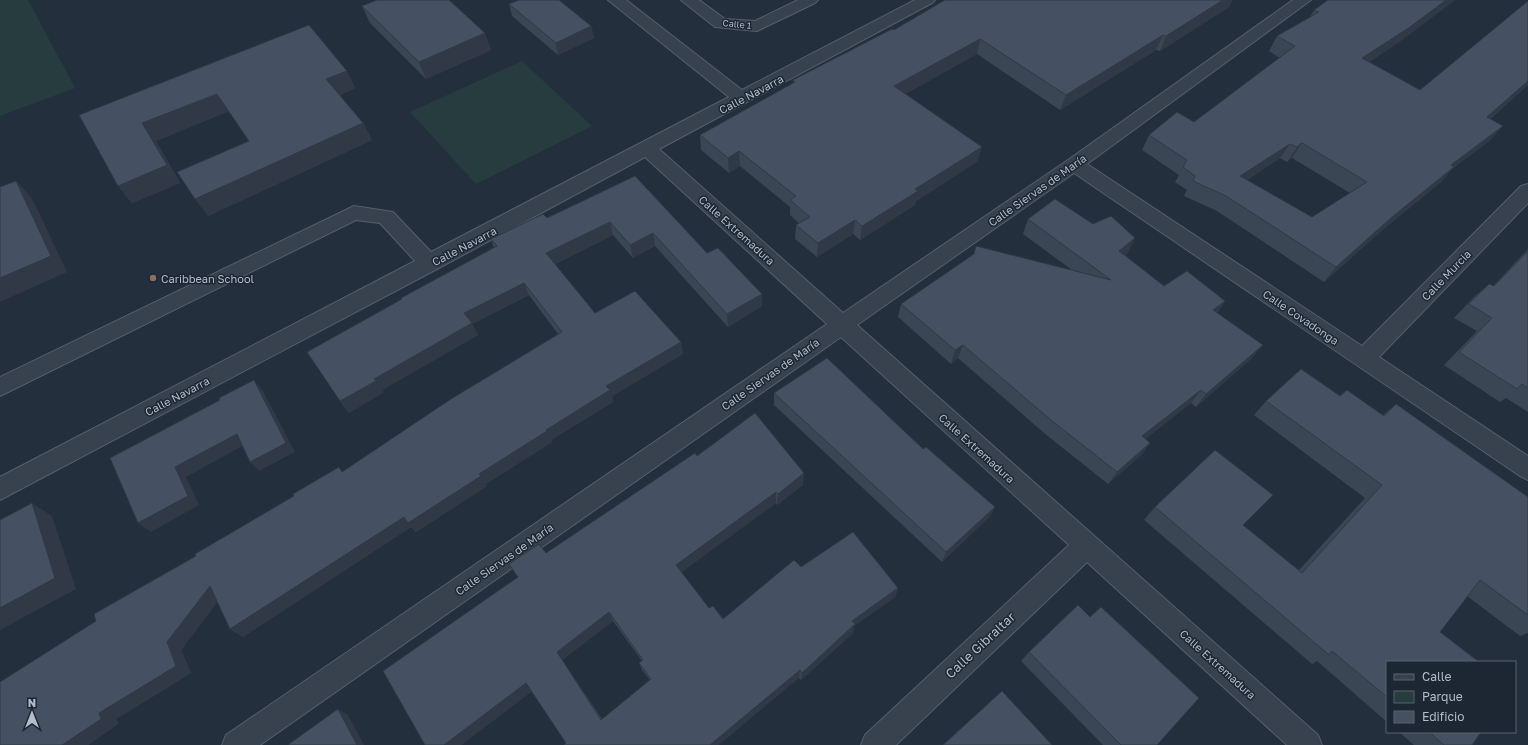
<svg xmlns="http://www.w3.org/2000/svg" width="1528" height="745" viewBox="0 0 1528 745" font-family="'Golos Text',sans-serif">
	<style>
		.green { fill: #263c3f }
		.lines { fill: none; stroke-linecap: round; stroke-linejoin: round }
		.minor-casing { stroke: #565f6c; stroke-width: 2 }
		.minor { fill: #38414e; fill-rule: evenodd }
		.wall { fill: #3b4654; fill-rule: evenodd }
		.shaded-wall { fill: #303945 }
		.building { fill: #455162; stroke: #303945; fill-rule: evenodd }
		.education-dot { fill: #8d6e63; stroke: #1d2633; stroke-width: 1.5 }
		.labels { text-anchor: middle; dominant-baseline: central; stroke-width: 3; stroke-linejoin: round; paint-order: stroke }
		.far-street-label { font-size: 9px; fill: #b4bcc9; stroke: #1d2633 }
		.street-label { font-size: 11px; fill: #b4bcc9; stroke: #1d2633 }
		.poi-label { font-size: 11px; fill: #b4bcc9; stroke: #1d2633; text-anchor: start }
		.near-street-label { font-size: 13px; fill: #b4bcc9; stroke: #1d2633 }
	</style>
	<rect width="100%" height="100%" fill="#242f3e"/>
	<!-- green -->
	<g class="green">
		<polygon points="0,0 28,0 75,88 0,116"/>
		<polygon points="522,61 592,126 476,184 410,112"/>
	</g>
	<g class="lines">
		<defs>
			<g id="minor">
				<polygon points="608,0 626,0 742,90 915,0 935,0 932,3 659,149 843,313 1068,160 1293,0 1311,0 1087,164 1362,346 1521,186 1528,184 1528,203 1379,357 1528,456 1528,480 1520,476 1074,173 857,325 1318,735 1322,745 1287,745 1087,562 896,745 861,745 865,735 1069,545 841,337 260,745 222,745 226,735 827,324 645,157 437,269 0,500 0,477 415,261 380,223 356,220 0,396 0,377 354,206 393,212 431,252 729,97"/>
				<polygon points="681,0 699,0 725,19 755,21 798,0 818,0 815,3 757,31 715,27"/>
			</g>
		</defs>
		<!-- minor casing -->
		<use href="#minor" class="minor-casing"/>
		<!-- minor -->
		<use href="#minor" class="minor"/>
	</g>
	<!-- wall -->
	<g class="wall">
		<polygon points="945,0 1232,0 1229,7 1160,51 1156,50 1060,110 977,54 905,94 978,161 916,201 915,205 860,240 853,234 817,257 795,239 796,225 799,223 790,215 790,207 740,166 729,173 701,150 700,135 793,83 793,80 894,30"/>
		<path d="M1328 0H1455L1399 42 1369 62 1420 90 1528 1V85L1490 119 1503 126 1489 141 1452 169 1441 182 1380 232 1324 282 1217 211 1184 196 1187 190 1175 182 1179 175 1142 150 1149 135 1194 122 1280 58 1269 51 1277 36 1310 17 1314 10ZM1280 158 1287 162 1292 158 1350 193 1312 217 1247 180Z"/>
		<polygon points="509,4 591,26 594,38 558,55 512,16"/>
		<polygon points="362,6 491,50 426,79 370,23"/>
		<polygon points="347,71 355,88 340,95 363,123 372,140 208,216 249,141 229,111 156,141 180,183 132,203 118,186 79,115"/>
		<polygon points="635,176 707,253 762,294 762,306 728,327 655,246 633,258 613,235 555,264 595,313 681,342 683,354 612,396 613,402 551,440 552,442 486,484 487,486 416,532 411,527 243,637 230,629 217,602 181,650 191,673 116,719 118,724 88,745 96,621 196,556 294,496 339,467 343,472 558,334 529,295 472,324 478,335 382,390 384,392 349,413 340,401 494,248 491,239 547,218"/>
		<polygon points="1028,219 1128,253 1125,255 1164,286 1225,301 1217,313 1252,358 1196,407 1191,403 1145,439 1150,443 1141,455 1108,484 1044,433 958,358 951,364 898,317 901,304 1072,270 1023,234"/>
		<polygon points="1528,249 1528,412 1506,398 1500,402 1444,365 1477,331 1454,318 1474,297 1489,284 1493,286"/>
		<polygon points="774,393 923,449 995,507 989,517 942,562 774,405"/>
		<polygon points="1340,396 1383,415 1396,404 1528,497 1528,633 1520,636 1467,596 1387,662 1387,722 1317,661 1312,664 1144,520 1155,507 1243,525 1299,570 1365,498 1254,415 1266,401"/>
		<path d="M697 456 803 485 777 505 776 503 681 572 709 608 723 619 801 567 898 588 895 597 854 626 853 633 801 680 799 678 566 743 532 691 461 745H425L518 577 509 564 546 553ZM613 621 642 661 639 663 642 670 650 680 602 719 562 660Z"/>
		<polygon points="1029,652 1157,745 1103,745 1021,661"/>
		<polygon points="1399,732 1481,732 1472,745 1414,745"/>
	</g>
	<!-- shaded-wall -->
	<g class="shaded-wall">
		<polygon points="1223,0 1232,0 1229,7 1160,51 1166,36"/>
		<polygon points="1446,0 1455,0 1399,42 1351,73 1362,58"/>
		<polygon points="591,26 594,38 558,55 556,43"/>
		<polygon points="485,33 491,50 426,79 419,62"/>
		<polygon points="1163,35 1156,50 1060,110 1066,95"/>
		<polygon points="980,39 977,54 892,101 894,86"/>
		<polygon points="347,71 355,88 335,97 326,79"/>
		<polygon points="1528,81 1528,85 1474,132 1487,117"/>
		<polygon points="217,94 229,111 156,141 180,183 132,203 118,186 142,123"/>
		<polygon points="363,123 372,140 208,216 195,199"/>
		<polygon points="1503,126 1489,141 1452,169 1441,182 1380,232 1324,282 1336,267 1451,165"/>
		<polygon points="1302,143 1292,158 1287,162 1297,147"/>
		<polygon points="1290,144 1280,158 1231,190 1240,176"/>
		<polygon points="982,147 978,161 916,201 915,205 860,240 862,226 915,189"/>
		<polygon points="739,151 740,166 729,173 728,158"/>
		<polygon points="16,181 32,198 67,272 0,302 0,278"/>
		<polygon points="855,220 853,234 817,257 818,243"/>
		<polygon points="610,222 613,235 550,266 546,253"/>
		<polygon points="653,233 655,246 633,258 630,245"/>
		<polygon points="1135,238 1128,253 1112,265 1119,251"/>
		<polygon points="524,283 529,295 472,324 478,335 382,390 384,392 349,413 340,401 374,379 464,313"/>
		<polygon points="762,294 762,306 728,327 727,314"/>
		<polygon points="1225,301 1216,315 1213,310"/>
		<polygon points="681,342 683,354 612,396 613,402 551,440 552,442 486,484 487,486 416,532 411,527 243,637 230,629 404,517 479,474 546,430 606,386"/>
		<polygon points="963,345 958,358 951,364 955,350"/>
		<polygon points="1263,345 1252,358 1196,407 1206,394"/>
		<polygon points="254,380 263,391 295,452 259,471 250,462"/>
		<polygon points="1201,390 1191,403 1133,448 1142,436"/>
		<polygon points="237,434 246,444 186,477 199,505 151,532 138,523 175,467"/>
		<polygon points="1150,443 1141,455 1108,484 1117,472"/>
		<polygon points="804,473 803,485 777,505 778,494"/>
		<polygon points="776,492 776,503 678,575 676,565"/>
		<polygon points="32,503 52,516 76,589 0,630 0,608"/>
		<polygon points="995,507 989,517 942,562 946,552"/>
		<polygon points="210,586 223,595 181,650 191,673 116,719 118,724 88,745 62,745 99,713 167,642"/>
		<polygon points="898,588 895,597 854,626 853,633 801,680 802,673 852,621"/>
		<polygon points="609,612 613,621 562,660 557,652"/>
		<polygon points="800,670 799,678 719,745 710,745"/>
		<polygon points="526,683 533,690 461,745 444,745"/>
		<polygon points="338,709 348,715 364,745 357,745"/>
	</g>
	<!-- building -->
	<g class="building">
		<polygon points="377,0 449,0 485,33 419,62 362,6"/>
		<polygon points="519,0 559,0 591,26 556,43 509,4"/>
		<polygon points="945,0 1223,0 1166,36 1163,35 1066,95 980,39 894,86 982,147 915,189 918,191 862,226 855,220 818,243 796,225 810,217 790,200 796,196 739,151 728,158 700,135 795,82 793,80 892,29 894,30"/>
		<path d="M1328 0H1446L1410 27 1362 58 1420 90 1528 1V81L1487 117 1503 126 1451 165 1454 167 1392 217 1336 267 1226 196 1193 181 1195 176 1183 167 1187 160 1149 135 1177 112 1194 122 1295 46 1277 36 1319 12 1314 10ZM1302 143 1367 182 1312 217 1240 176 1290 144 1297 147Z"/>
		<polygon points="309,25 347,71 326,79 363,123 195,199 177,172 249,141 217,94 142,123 167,165 118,186 79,115"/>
		<polygon points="635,176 707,253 718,248 762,294 727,314 653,233 630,245 610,222 546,253 595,313 635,291 681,342 606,386 610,390 546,430 547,431 479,474 481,476 408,523 404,517 230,629 210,586 167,642 176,666 99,713 101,719 62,745 0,745 0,682 96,621 94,614 196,556 195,554 294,496 293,494 339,467 342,472 451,399 562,332 524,283 464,313 472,323 374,379 376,381 340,401 307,352 402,299 401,298 497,246 491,239 543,214 547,218"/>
		<polygon points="16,181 51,256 0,278 0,187"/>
		<polygon points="1055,199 1093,224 1111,216 1135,238 1119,251 1164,286 1187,271 1225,301 1213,310 1263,345 1206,394 1201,390 1142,436 1150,443 1117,472 1051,420 963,345 955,350 901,304 974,254 976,246 1111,280 1028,219"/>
		<polygon points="1528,251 1528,388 1522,384 1517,389 1459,352 1492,318 1469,304 1489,284 1494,286"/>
		<polygon points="827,358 923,449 926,447 995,507 946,552 774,393"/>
		<polygon points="1301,369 1340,396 1347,390 1384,416 1396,404 1528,497 1528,615 1480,580 1440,632 1479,662 1387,662 1387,697 1332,651 1329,655 1155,507 1215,450 1273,495 1243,525 1302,573 1382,485 1266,401"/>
		<polygon points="254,380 286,443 250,462 237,434 175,467 188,496 138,523 110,458 220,400 219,398"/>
		<path d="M755 413 804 473 778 494 776 492 676 565 709 608 713 606 723 619 794 560 801 567 853 532 898 588 852 621 855 624 802 673 800 670 710 745H564L566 743 526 683 444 745H425L383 671 518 577 509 564 539 544 546 553 695 453 697 456ZM609 612 643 660 639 663 651 679 601 720 557 652Z"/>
		<polygon points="32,503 55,578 0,608 0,520"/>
		<polygon points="1078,605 1090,617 1101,607 1199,698 1157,745 1121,745 1029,652"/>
		<polygon points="1002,691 1052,745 943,745"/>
		<polygon points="338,709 357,745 289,745 289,744"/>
		<polygon points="1429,732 1481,732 1472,745 1444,745"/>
	</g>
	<!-- markers -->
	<circle class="education-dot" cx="153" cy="278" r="4"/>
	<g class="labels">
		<!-- far-street labels -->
		<g class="far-street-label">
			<text transform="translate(737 24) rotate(6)">Calle 1</text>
		</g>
		<!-- street labels -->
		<g class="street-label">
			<text transform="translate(751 94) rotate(-28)">Calle Navarra</text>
			<text transform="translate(1037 190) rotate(-35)">Calle Siervas de María</text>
			<text transform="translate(737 230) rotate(42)">Calle Extremadura</text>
			<text transform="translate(464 246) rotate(-28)">Calle Navarra</text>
			<text transform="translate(1446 275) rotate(-46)">Calle Murcia</text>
			<text transform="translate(1301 317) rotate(34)">Calle Covadonga</text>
			<text transform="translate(770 374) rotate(-35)">Calle Siervas de María</text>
			<text transform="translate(177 396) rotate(-28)">Calle Navarra</text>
			<text transform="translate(977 448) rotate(42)">Calle Extremadura</text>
			<text transform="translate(504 559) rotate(-35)">Calle Siervas de María</text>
			<text transform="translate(1218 664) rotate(42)">Calle Extremadura</text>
		</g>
		<!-- poi labels -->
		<g class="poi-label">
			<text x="161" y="278">Caribbean School</text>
		</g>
		<!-- near-street labels -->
		<g class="near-street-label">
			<text transform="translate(980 645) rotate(-43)">Calle Gibraltar</text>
		</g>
	</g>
	<!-- legend -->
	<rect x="1386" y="661" width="130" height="72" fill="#1d2633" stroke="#59626f"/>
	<rect x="1394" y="674" width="20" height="6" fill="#38414e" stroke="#59626f"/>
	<text x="1422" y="681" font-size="12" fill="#b4bcc9">Calle</text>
	<rect x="1394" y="691" width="20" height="12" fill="#263c3f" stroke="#59626f"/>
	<text x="1422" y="701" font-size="12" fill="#b4bcc9">Parque</text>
	<rect x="1394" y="711" width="20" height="12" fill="#455162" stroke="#59626f"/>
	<text x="1422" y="721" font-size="12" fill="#b4bcc9">Edificio</text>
	<!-- north arrow -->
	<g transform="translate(32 713)" stroke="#1d2633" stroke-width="3" paint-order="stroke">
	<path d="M0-3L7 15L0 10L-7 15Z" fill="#b4bcc9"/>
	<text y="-6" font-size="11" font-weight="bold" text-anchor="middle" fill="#b4bcc9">N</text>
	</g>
</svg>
